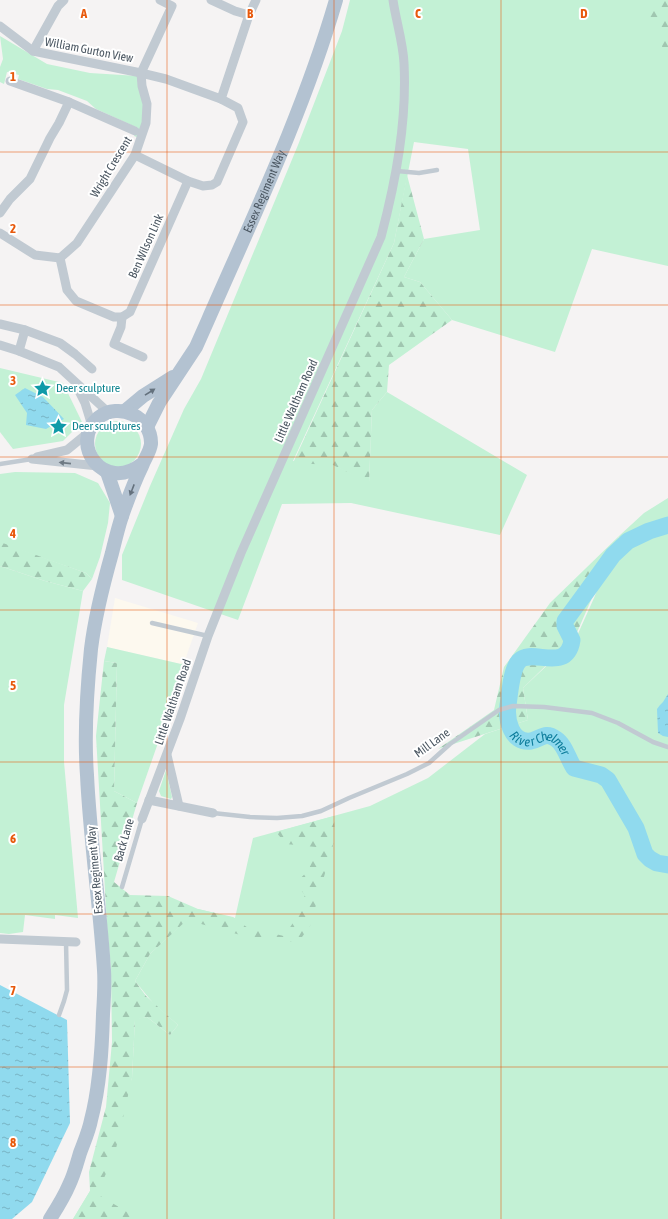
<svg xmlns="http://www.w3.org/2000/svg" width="668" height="1219" viewBox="0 0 668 1219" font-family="'Asap Condensed',sans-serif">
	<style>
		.commercial { fill: #fdf9ef }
		.green { fill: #c3f1d5 }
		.forest { fill: url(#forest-firs) }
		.water { fill: url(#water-ripples) }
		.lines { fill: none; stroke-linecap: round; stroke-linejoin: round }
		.river { stroke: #90daee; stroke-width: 17 }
		.service { stroke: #c1cad2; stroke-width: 4.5 }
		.minor { stroke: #c1cad2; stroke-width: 9 }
		.primary { stroke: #b3c2d1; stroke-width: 14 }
		.oneway { fill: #64717d }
		.oneway2 { fill: #6e7983 }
		.grid { fill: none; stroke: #e8590c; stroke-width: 1; stroke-opacity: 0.55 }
		.labels { text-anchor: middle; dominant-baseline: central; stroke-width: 4; stroke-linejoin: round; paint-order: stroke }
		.street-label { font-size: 12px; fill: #4a5661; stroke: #fff }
		.culture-label { font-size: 12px; fill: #0d838f; stroke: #fff; text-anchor: start }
		.water-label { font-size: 13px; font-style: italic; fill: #0c7c9b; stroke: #fff }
		.grid-label { font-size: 13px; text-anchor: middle; font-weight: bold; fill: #e8590c; stroke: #fff; stroke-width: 4; stroke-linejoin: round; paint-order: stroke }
	</style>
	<defs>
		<pattern id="forest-firs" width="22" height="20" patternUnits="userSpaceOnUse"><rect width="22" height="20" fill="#c3f1d5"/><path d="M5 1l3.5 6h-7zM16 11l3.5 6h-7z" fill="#a0c6b0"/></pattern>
		<pattern id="water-ripples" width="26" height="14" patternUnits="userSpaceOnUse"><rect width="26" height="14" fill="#90daee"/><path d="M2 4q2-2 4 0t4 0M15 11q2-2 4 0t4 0" fill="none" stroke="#78b4c4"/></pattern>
	</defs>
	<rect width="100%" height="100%" fill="#f5f3f3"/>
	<!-- commercial -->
	<polygon class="commercial" points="115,598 198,623 184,663 181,664 107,647"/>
	<!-- green -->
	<g class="green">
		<polygon points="350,0 668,0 668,266 592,249 555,352 452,320 420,282 404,277 424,239 480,230 468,149 414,142 394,243 293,461 330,463 369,482 372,410 387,392 527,475 500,535 351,503 282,504 238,620 122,580 122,555 150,486 184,409 201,379 298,145 342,31"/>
		<polygon points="0,36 47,64 90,73 138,76 143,103 144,121 139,138 134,136 138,128 96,109 87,101 58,90 47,89 18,79 19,75 7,72 4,84 0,82 0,67 3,59"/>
		<polygon points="0,368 63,383 82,422 63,441 13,449 0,432"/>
		<circle cx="118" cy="444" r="23"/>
		<polygon points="15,472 75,473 98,483 110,503 108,523 100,557 92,579 86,573 0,543 0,474"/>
		<polygon points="668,498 668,1219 73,1219 90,1191 132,1078 135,1019 147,1017 170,1035 178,1025 153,1003 135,981 150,954 198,909 235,918 253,838 370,806 428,778 485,734 528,720 523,688 576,638 594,598 619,536 644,513"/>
		<polygon points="0,566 45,581 83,591 64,705 64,762 78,918 55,915 55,919 25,915 23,932 9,934 0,933"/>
		<polygon points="107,647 181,664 184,663 181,677 137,803 114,791 117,663 104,661"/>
		<polygon points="166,770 172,797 171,799 161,796 159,791"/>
	</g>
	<!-- forest -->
	<g class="forest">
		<polygon points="653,0 668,0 668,61 649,14"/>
		<polygon points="407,175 424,239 404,277 420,282 452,320 389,365 387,392 372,410 369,483 333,465 293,463 394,243"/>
		<polygon points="619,536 575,637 523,688 528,720 438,749 494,710 504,667 550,603"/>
		<polygon points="0,542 86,573 92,579 83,591 45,581 0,566"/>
		<path d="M104 661 117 663 114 791 137 803 114 882 130 895 168 896 198 909 233 917 248 928 284 936 295 920 305 895 295 883C310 871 311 866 316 847L286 844 276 832 334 816 335 838 310 926 302 937 290 942 244 936 187 920 150 954 135 981 146 996 178 1025 170 1035 147 1017 135 1020 132 1078 115 1153 97 1194 139 1219H73L90 1191 89 1172 106 1107 112 1042 111 969 107 925 96 736Z"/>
	</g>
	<!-- water -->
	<g class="water">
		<polygon points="25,388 43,397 64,419 46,429 26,425 27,413 15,395"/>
		<polygon points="668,694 668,737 663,736 658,733 657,709 660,705 663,702"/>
		<polygon points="0,985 67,1020 70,1123 32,1202 12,1219 0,1219"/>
	</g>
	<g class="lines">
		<!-- river -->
		<path class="river" id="s1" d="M668 525 649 531 628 541 613 555 587 591 565 621V626L572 640C567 674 532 647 519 661 511 670 510 693 508 705 506 719 511 744 531 741 541 739 545 731 556 739 565 745 568 759 574 768L601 775 608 780 636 828 645 854 650 859 657 863 668 865"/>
		<!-- service -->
		<g class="service">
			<polyline points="397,171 419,173 437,170"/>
			<polyline points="0,464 32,459"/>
			<polyline points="152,623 208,636"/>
			<polyline points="213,813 250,817 277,818 302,816 321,811 349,798 407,774 429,763 450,744 499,710 513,706 544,707 592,713 618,723 653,742 668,747"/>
			<polyline points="122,887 142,819"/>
			<polyline points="59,1015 64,1001 67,990 66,942"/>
		</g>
		<!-- minor -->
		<g class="minor">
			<polyline points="211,0 235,11 249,15 221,99"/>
			<polyline points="249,15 256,0"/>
			<polyline points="0,26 33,51 141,73 166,79 221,99 238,108 243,122 217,182 212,185 203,186 188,181 135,155"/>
			<polyline points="33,51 58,6 64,0"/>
			<polyline points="10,81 69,102 135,131"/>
			<polyline points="0,213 10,199 30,179 50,138 59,123 69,102"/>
			<polyline points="0,233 35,255 60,258 77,243 135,155 146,123 147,104 142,86 141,73 172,6 160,0"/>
			<polyline points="60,258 67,290 76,301 114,317 122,317 130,312 188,181"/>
			<polyline points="122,317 121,327 114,344 143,357"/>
			<polyline points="0,324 25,330 60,343 75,354 92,369"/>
			<polyline points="0,345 19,351 59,367 108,412"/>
			<polyline points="19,351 25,330"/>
			<polyline points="76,385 85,403 92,426"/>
			<polyline points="37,457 67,450 89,432"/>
			<polyline points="32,459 98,466"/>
			<polyline points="167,755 179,806"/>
			<polyline points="149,800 213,813"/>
			<path d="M142 819 180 719 208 636 241 553 381 237C396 180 407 122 404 63 403 42 396 21 393 0"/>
			<polyline points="0,939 76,942"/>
		</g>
		<!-- primary -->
		<g class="primary">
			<polyline points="125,411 143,396 173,377"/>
			<path id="s2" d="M147 427 159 403 196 347 208 320C254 215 304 110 336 0"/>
			<polyline points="107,472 122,516"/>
			<path d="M50 1219C57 1208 64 1197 69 1185 74 1175 77 1163 80 1153 84 1142 89 1131 91 1120 100 1086 102 1049 103 1014 104 999 105 984 104 970 100 905 90 840 87 775 84 735 87 689 91 649 95 616 103 585 112 553 115 541 118 528 122 516 128 499 134 482 142 466 145 458 150 452 151 444 152 417 119 401 98 418 69 443 103 494 142 464"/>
		</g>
	</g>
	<!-- one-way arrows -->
	<defs><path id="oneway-solid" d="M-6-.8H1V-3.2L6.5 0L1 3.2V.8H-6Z"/></defs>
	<g class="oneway">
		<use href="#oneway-solid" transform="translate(150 392) rotate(-32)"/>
		<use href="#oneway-solid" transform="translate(132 490) rotate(111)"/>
	</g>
	<use class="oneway2" href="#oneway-solid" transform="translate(65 463) rotate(-174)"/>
	<!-- grid -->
	<path class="grid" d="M167 0V1219M334 0V1219M501 0V1219M0 152H668M0 305H668M0 457H668M0 610H668M0 762H668M0 914H668M0 1067H668"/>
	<!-- icons -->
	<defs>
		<symbol id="sight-bare" viewBox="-9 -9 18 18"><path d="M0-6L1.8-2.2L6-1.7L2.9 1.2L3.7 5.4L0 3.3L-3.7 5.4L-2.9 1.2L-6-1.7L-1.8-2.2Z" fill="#0f9aa8" stroke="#fff" stroke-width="2.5" paint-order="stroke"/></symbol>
	</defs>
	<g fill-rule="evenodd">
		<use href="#sight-bare" x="30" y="376" width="25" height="25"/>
		<use href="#sight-bare" x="46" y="414" width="25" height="25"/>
	</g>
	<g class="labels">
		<!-- street labels -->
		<g class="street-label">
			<text transform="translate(89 50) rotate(11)">William Gurton View</text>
			<text transform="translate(111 167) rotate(-59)">Wright Crescent</text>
			<text stroke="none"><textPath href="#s2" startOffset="264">Essex Regiment Way</textPath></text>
			<text transform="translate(146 246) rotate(-66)">Ben Wilson Link</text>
			<text transform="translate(296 401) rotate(-66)">Little Waltham Road</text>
			<text transform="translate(173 702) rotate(-71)">Little Waltham Road</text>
			<text transform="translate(432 743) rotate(-36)">Mill Lane</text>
			<text transform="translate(124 840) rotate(-74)">Back Lane</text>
			<text transform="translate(95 870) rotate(-95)">Essex Regiment Way</text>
		</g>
		<!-- culture labels -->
		<g class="culture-label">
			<text x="56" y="388">Deer sculpture</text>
			<text x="72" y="426">Deer sculptures</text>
		</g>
		<!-- water labels -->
		<g class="water-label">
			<text stroke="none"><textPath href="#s1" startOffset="338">River Chelmer</textPath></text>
		</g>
	</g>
	<g class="grid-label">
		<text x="84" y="18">A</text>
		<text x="250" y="18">B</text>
		<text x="418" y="18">C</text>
		<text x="584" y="18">D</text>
		<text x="13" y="81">1</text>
		<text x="13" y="233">2</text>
		<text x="13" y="385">3</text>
		<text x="13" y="538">4</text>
		<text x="13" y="690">5</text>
		<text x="13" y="843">6</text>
		<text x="13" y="995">7</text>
		<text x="13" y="1147">8</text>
	</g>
</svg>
